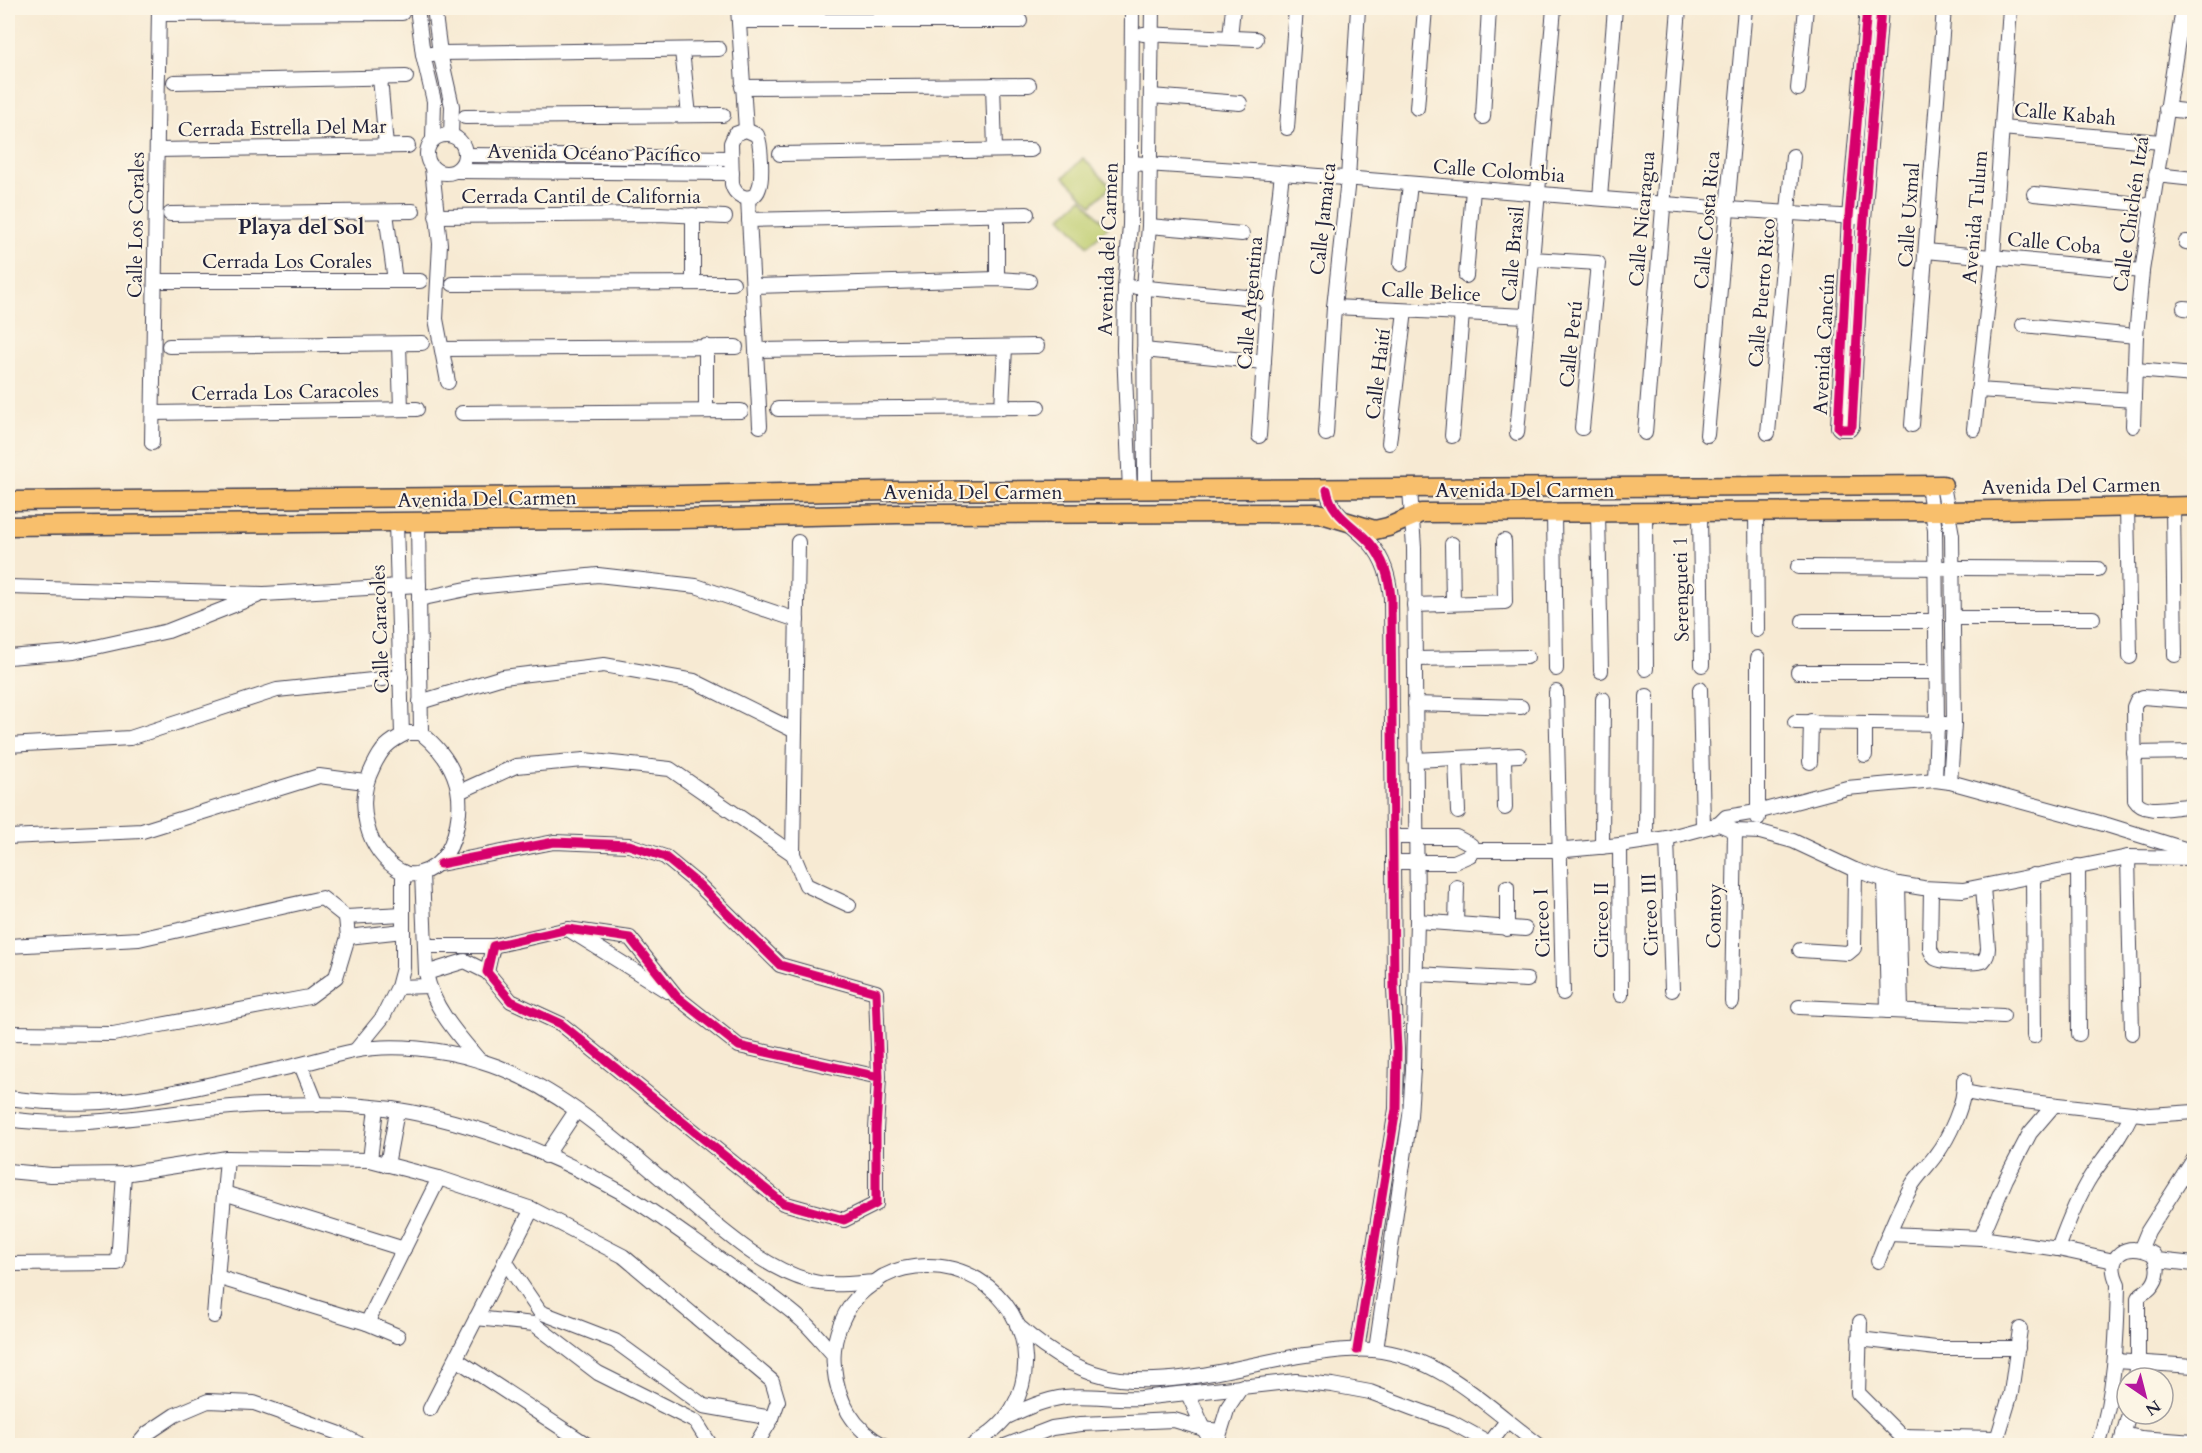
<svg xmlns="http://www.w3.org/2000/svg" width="2202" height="1453" viewBox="0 0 2202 1453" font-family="Cardo,serif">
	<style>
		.green { fill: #becc6e; stroke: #707754; stroke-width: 1.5 }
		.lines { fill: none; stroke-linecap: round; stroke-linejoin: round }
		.minor-casing { stroke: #424052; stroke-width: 16 }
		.major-casing { stroke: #424052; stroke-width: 21 }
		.minor { stroke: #fff; stroke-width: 14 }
		.major { stroke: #f8bf6c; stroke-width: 18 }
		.cycleway-casing { stroke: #fcf5e5; stroke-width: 13 }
		.cycleway { stroke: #d6006c; stroke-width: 9 }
		.labels { text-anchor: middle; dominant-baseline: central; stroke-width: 4.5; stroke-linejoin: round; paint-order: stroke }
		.street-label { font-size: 20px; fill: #22223b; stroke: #fcf5e5 }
		.quarter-label { font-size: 22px; font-weight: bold; fill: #22223b; stroke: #fcf5e5 }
	</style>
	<rect width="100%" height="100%" fill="#fcf5e5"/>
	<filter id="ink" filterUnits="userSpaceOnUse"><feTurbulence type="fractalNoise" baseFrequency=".0167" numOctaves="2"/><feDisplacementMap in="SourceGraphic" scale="12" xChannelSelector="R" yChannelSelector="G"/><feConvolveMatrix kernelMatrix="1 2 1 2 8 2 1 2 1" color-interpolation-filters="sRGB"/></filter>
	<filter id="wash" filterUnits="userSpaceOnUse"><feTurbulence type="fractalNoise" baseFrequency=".008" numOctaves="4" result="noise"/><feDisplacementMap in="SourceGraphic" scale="24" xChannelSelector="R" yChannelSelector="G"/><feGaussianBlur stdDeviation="1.35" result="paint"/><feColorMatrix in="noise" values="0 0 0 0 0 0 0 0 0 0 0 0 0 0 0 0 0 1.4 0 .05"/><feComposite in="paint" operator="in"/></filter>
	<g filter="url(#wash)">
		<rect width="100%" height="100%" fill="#f7ead3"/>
		<!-- green -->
		<g class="green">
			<polygon points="1083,158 1111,186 1092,205 1064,177"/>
			<polygon points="1082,198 1108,227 1088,246 1061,217"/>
		</g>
	</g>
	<g filter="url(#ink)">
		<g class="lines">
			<defs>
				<g id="minor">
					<polyline points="417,8 423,55 434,101 433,139"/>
					<polyline points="434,8 440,53 452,106 451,135"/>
					<polyline points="738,8 746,130"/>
					<polyline points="1867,8 1849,217 1838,427 1840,429 1850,429 1852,426 1862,245 1881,8"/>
					<polyline points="159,14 402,13"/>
					<polyline points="739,21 1020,21"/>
					<polyline points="1143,34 1256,39"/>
					<polyline points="1230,37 1233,8"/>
					<polyline points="682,51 689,115"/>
					<polyline points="423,55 440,53 719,49"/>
					<polyline points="380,78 386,146"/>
					<polyline points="174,82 406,77"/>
					<polyline points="993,85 995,150"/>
					<polyline points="742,87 1029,85"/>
					<polyline points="1798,89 1806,8"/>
					<polyline points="1151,96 1240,103"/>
					<polyline points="1417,108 1425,8"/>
					<polyline points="2166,109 2194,112"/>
					<polyline points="465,117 723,115"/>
					<polyline points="1483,117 1489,8"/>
					<polyline points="1287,128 1296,8"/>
					<polyline points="2002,128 2161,142"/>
					<path d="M746 130 757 135C761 143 763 179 759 188 754 204 735 198 732 184L731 143 735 134Z"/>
					<circle cx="446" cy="154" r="19"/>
					<polyline points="157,150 408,146"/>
					<polyline points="780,154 1031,150"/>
					<polyline points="465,155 731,158"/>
					<polyline points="1131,163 1282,173 1728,209 1856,217"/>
					<polyline points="432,168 440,244 436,319 448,382"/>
					<polyline points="456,171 732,173"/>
					<polyline points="2156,175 2194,179"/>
					<polyline points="2034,194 2151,205"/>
					<polyline points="748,198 760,426"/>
					<polyline points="1600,198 1615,8"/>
					<polyline points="386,213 395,281"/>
					<polyline points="170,214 413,211"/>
					<polyline points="997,215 997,279"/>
					<polyline points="436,216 658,214 725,217"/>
					<polyline points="749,220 1027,214"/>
					<polyline points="1149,226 1242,234"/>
					<polyline points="2186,242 2194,243"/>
					<polyline points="1926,251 2142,271"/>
					<polyline points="1532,259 1598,263 1582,428"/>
					<polyline points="1401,264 1410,184"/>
					<polyline points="1466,276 1473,189"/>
					<polyline points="155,281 420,281"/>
					<polyline points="693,281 693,215"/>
					<polyline points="453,284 733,283"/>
					<polyline points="753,286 997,279 1029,281"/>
					<polyline points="1136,287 1268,299"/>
					<polyline points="1334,307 1527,316"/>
					<polyline points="2184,308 2194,309"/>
					<polyline points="2023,325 2136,336"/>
					<polyline points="399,344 401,409"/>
					<polyline points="169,346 422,343"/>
					<polyline points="706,346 706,410"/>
					<polyline points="442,349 736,347"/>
					<polyline points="757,350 1037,346"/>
					<polyline points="1144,350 1264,362"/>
					<polyline points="2136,370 2194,375"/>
					<polyline points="1978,390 2134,400"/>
					<polyline points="1002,408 1005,347"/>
					<polyline points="778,409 1038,407"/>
					<polyline points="153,413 417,409"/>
					<polyline points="462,413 741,411"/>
					<polyline points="1912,425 1944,8"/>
					<polyline points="2133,426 2136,336 2142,271 2183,8"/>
					<polyline points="1974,429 1993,257 2010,8"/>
					<polyline points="1517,433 1554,8"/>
					<polyline points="1645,433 1679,8"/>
					<polyline points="1768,433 1793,156"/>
					<polyline points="1326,434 1334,307 1348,179 1358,8"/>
					<polyline points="1707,435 1745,8"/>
					<polyline points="1259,436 1268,299 1282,173"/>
					<polyline points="1452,436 1462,313"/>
					<polyline points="152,443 159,8"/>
					<polyline points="1389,443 1405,311"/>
					<polyline points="1943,485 1952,535 1954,724 1950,782"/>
					<polyline points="1928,486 1935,530 1937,724 1935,780"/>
					<path d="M1327 490C1331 515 1354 525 1370 543 1384 559 1389 577 1391 598L1394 988 1397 1049 1396 1109 1357 1350"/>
					<polyline points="1130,491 1124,350 1125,287 1130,225 1131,163 1132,8"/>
					<polyline points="1145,491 1144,288 1149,226 1152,8"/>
					<polyline points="2127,507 2130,657"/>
					<polyline points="2173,507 2175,655"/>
					<polyline points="1598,512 1601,671"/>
					<polyline points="1645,512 1646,669"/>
					<polyline points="1700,512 1702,665"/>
					<polyline points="1756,512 1757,630"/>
					<polyline points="1554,513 1556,669"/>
					<polyline points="396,522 402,735"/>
					<polyline points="418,522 421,733"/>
					<polyline points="1452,544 1453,603"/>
					<polyline points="1798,567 2098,569"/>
					<polyline points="8,587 264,594 419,585"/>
					<polyline points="419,599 476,587 598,575 696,586 797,620"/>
					<polyline points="1414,605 1505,602 1504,541"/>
					<polyline points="1953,618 2093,618"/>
					<polyline points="1803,621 1935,621"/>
					<polyline points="8,657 73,652 168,631 257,596"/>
					<polyline points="1415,659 1527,657"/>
					<polyline points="1798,672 1936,672"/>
					<polyline points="1700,689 1703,827"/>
					<polyline points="1556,692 1563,993"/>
					<polyline points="420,702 503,677 604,665 694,681 795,731"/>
					<polyline points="1415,704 1521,707"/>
					<polyline points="1795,722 1946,724"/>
					<path d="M407 733H421C446 753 462 779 459 812 456 838 447 866 420 873 414 875 408 875 402 872 365 852 355 802 373 767 382 748 388 742 407 733Z"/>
					<polyline points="8,745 130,738 277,690 401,677"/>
					<polyline points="2134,753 2194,752"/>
					<polyline points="1865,755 1865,723"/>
					<polyline points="1504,756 1505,808"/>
					<polyline points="1456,758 1458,812"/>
					<polyline points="1415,760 1519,755"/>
					<polyline points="1810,762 1811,721"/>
					<polyline points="459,792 516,766 584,760 670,769 793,854 806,885 849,905"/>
					<path d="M2187 806C2171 807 2144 815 2135 800L2134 707 2137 700 2143 697 2194 701"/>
					<polyline points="1758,818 1758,658"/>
					<polyline points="1719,824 1726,817 1757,812 1847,788 1935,780 1950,782 2107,825 2194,852"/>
					<polyline points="8,837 142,831 319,776 365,782"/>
					<polyline points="1393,837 1456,837 1471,845 1472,850"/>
					<polyline points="1667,838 1672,990"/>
					<polyline points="1646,840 1647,696"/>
					<polyline points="1620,845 1621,995"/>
					<polyline points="1602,847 1603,699"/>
					<polyline points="1472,850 1566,850 1620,845 1667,838 1719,824 1735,831 1760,832 1793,841 1855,870 1898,884 1923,888 1963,890 2128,857 2194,858"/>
					<polyline points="793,854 798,542"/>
					<polyline points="2128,857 2132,1033"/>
					<polyline points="1393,862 1454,862 1470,855 1472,850"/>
					<polyline points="440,864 554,842 629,845 665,857 699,885 780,965 876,992 879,1077 876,1130 876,1204 844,1220 783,1203 561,1024 511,1001 487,972 493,946 568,929 630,938 677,997 739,1046 879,1077"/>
					<polyline points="2078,866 2079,1034"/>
					<path d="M422 873 426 973C433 1008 457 1034 479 1060"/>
					<polyline points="2033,875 2034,1036"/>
					<polyline points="1885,880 1888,1011"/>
					<polyline points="1898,884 1901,1011"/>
					<path d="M1931 889 1930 949C1931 951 1933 956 1935 958 1939 962 1978 964 1983 961 1987 957 1988 953 1988 948L1983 887"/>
					<polyline points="346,917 403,914"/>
					<polyline points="1417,921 1525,929"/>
					<polyline points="1456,924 1457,887"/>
					<polyline points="1507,929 1507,887"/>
					<polyline points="571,931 667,991"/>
					<polyline points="348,937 403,931"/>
					<polyline points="8,946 139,939 322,898 346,917 348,937 336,977 309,997 113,1034 8,1033"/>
					<polyline points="425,946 493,946"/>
					<polyline points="1800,950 1848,953 1854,948 1855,870"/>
					<polyline points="426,973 465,961 487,972"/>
					<polyline points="1417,974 1527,980"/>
					<polyline points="398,987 429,986"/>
					<polyline points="1732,1002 1735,831"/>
					<polyline points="1799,1007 2003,1016"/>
					<polyline points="356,1050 383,1017 398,987 403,968 403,872"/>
					<polyline points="301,1065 317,1105"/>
					<polyline points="1965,1092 1996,1098 2132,1113 2150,1115 2194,1112"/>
					<path d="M8 1098C38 1102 71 1104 102 1102 160 1098 219 1082 275 1070 302 1065 328 1056 354 1051 391 1043 445 1049 481 1061 564 1086 633 1156 699 1211 733 1239 767 1269 810 1281 831 1287 856 1283 877 1282"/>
					<path d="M8 1119C93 1132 179 1107 265 1105 306 1104 351 1103 392 1109 471 1121 551 1153 621 1192 654 1211 684 1234 715 1256 745 1278 778 1298 806 1324 815 1333 824 1344 833 1354"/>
					<polyline points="546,1156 576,1111"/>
					<polyline points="370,1160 376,1108"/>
					<polyline points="387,1165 397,1111"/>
					<polyline points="8,1171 51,1175 124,1174 227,1158 370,1160 439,1178 532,1209 623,1256 772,1381 778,1401 772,1418 755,1446"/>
					<polyline points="224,1193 404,1249"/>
					<polyline points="1889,1234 1981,1238 2058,1249 2114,1261"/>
					<polyline points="1981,1238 2006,1179 2030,1133 2054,1105"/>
					<polyline points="2141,1248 2148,1231 2194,1159"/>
					<path d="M2058 1249C2067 1224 2077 1198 2091 1176 2106 1155 2121 1137 2132 1113"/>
					<polyline points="2157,1260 2194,1264"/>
					<polyline points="505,1261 540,1312 615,1341 704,1406 772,1418"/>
					<path d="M1878 1261C1888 1235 1898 1210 1912 1185 1918 1175 1928 1166 1935 1156 1949 1138 1966 1102 1964 1080"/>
					<polyline points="8,1264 118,1263 124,1174"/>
					<polyline points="217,1277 367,1323 398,1336"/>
					<polyline points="214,1316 227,1158"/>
					<polyline points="476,1318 534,1324 598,1373 696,1422 711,1446"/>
					<polyline points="1860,1322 1858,1393 1911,1446"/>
					<polyline points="367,1323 439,1178"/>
					<path d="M1017 1325C1046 1351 1081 1374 1120 1379 1182 1386 1245 1364 1305 1355 1327 1352 1350 1348 1373 1350 1440 1356 1489 1408 1540 1446"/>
					<polyline points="1859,1339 1936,1348 2018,1348"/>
					<polyline points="1376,1350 1410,1116 1413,1069 1417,921 1414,548 1410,489"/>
					<polyline points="456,1359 589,1446"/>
					<polyline points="2115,1361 2194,1366"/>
					<polyline points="1188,1394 1206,1433"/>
					<polyline points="430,1409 532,1209"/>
					<path d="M1007 1417C1026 1408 1044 1400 1065 1397 1090 1394 1116 1400 1141 1398L1296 1381 1332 1385 1370 1392 1412 1408 1451 1422 1495 1446"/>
					<polyline points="2123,1434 2141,1438 2194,1442"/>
					<polyline points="1902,1436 1996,1438"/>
					<polyline points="1490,1443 1507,1421"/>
					<polyline points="137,1446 148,1433 175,1415 208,1401 254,1403 338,1433 363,1446"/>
					<path d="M885 1446C853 1430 837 1400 834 1366 831 1339 844 1306 866 1289 872 1285 878 1279 884 1276 897 1269 914 1266 928 1266 1001 1266 1050 1344 1012 1409 1002 1425 988 1435 972 1446"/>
					<polyline points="1005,1446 1052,1428 1081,1424 1174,1420 1204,1429 1219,1431"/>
					<polyline points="1216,1446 1228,1407 1242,1386"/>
					<polyline points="1995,1446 2011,1393 2020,1329"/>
					<path d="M2098 1446C2115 1392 2117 1340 2118 1284 2104 1255 2126 1241 2153 1254 2160 1265 2159 1279 2150 1288 2146 1292 2141 1293 2138 1298V1359L2136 1378"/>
					<polyline points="2120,1446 2129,1414"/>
				</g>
				<g id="major">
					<polyline points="8,501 680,495 889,491 1943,485"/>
					<polyline points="8,526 681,519 897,514 1318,513 1375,530 1388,527 1421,513 1947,511 2194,506"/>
				</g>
			</defs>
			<!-- minor casing -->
			<use href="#minor" class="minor-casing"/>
			<!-- major casing -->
			<use href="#major" class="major-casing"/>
			<!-- minor -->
			<use href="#minor" class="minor"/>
			<!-- major -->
			<use href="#major" class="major"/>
			<defs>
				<g id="cycleway">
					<polyline points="1867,8 1849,217 1838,427 1840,429 1850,429 1852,426 1862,245 1881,8"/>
					<path d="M1327 490C1331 515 1354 525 1370 543 1384 559 1389 577 1391 598L1394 988 1397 1049 1396 1109 1357 1350"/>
					<polyline points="440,864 554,842 629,845 665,857 699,885 780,965 876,992 879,1077 876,1130 876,1204 844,1220 783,1203 561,1024 511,1001 487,972 493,946 568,929 630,938 677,997 739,1046 879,1077"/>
				</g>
			</defs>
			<!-- cycleway casing -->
			<use href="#cycleway" class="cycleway-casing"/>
			<!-- cycleway -->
			<use href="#cycleway" class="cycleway"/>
		</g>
	</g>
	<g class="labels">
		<!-- street labels -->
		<g class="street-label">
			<text transform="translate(2065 114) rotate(5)">Calle Kabah</text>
			<text transform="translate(282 128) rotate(-1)">Cerrada Estrella Del Mar</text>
			<text transform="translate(594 153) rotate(1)">Avenida Océano Pacífico</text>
			<text transform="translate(1499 171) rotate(4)">Calle Colombia</text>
			<text x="581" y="196">Cerrada Cantil de California</text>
			<text transform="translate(2131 214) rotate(-82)">Calle Chichén Itzá</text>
			<text transform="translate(1909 215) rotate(-86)">Calle Uxmal</text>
			<text transform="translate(1975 217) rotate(-85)">Avenida Tulum</text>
			<text transform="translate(1323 219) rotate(-84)">Calle Jamaica</text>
			<text transform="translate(1642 219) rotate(-85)">Calle Nicaragua</text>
			<text transform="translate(1707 220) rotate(-85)">Calle Costa Rica</text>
			<text transform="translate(136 225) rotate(-89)">Calle Los Corales</text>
			<text transform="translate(2054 243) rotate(5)">Calle Coba</text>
			<text transform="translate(1108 249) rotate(-88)">Avenida del Carmen</text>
			<text transform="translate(1513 254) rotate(-85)">Calle Brasil</text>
			<text x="287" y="261">Cerrada Los Corales</text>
			<text transform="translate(1431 292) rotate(3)">Calle Belice</text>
			<text transform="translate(1762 293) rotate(-85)">Calle Puerto Rico</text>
			<text transform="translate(1250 303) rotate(-85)">Calle Argentina</text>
			<text transform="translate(1571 344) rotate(-84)">Calle Perú</text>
			<text transform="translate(1824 344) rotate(-87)">Avenida Cancún</text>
			<text transform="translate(1378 374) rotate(-83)">Calle Haití</text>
			<text transform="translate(285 392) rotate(-1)">Cerrada Los Caracoles</text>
			<text transform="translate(2071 486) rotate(-1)">Avenida Del Carmen</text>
			<text x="1525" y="490">Avenida Del Carmen</text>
			<text x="973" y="492">Avenida Del Carmen</text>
			<text transform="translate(487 499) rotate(-1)">Avenida Del Carmen</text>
			<text transform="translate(1681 589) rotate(-91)">Serengueti 1</text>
			<text transform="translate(380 629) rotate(-92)">Calle Caracoles</text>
			<text transform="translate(1650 915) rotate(-92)">Circeo III</text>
			<text transform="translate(1714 916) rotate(-89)">Contoy</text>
			<text transform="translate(1601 920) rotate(-90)">Circeo II</text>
			<text transform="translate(1542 923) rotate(-92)">Circeo I</text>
		</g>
		<!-- quarter labels -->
		<g class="quarter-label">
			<text x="301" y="227">Playa del Sol</text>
		</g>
	</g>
	<!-- margin -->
	<rect width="2202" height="1453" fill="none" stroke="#fcf5e5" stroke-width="30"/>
	<!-- north arrow -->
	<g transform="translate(2145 1396) rotate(145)"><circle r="28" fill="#fcf5e5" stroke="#a5a1a1" stroke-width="1.5"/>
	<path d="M0-4.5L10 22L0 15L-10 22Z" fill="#b5179e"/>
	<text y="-9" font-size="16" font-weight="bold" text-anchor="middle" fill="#22223b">N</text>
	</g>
</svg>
